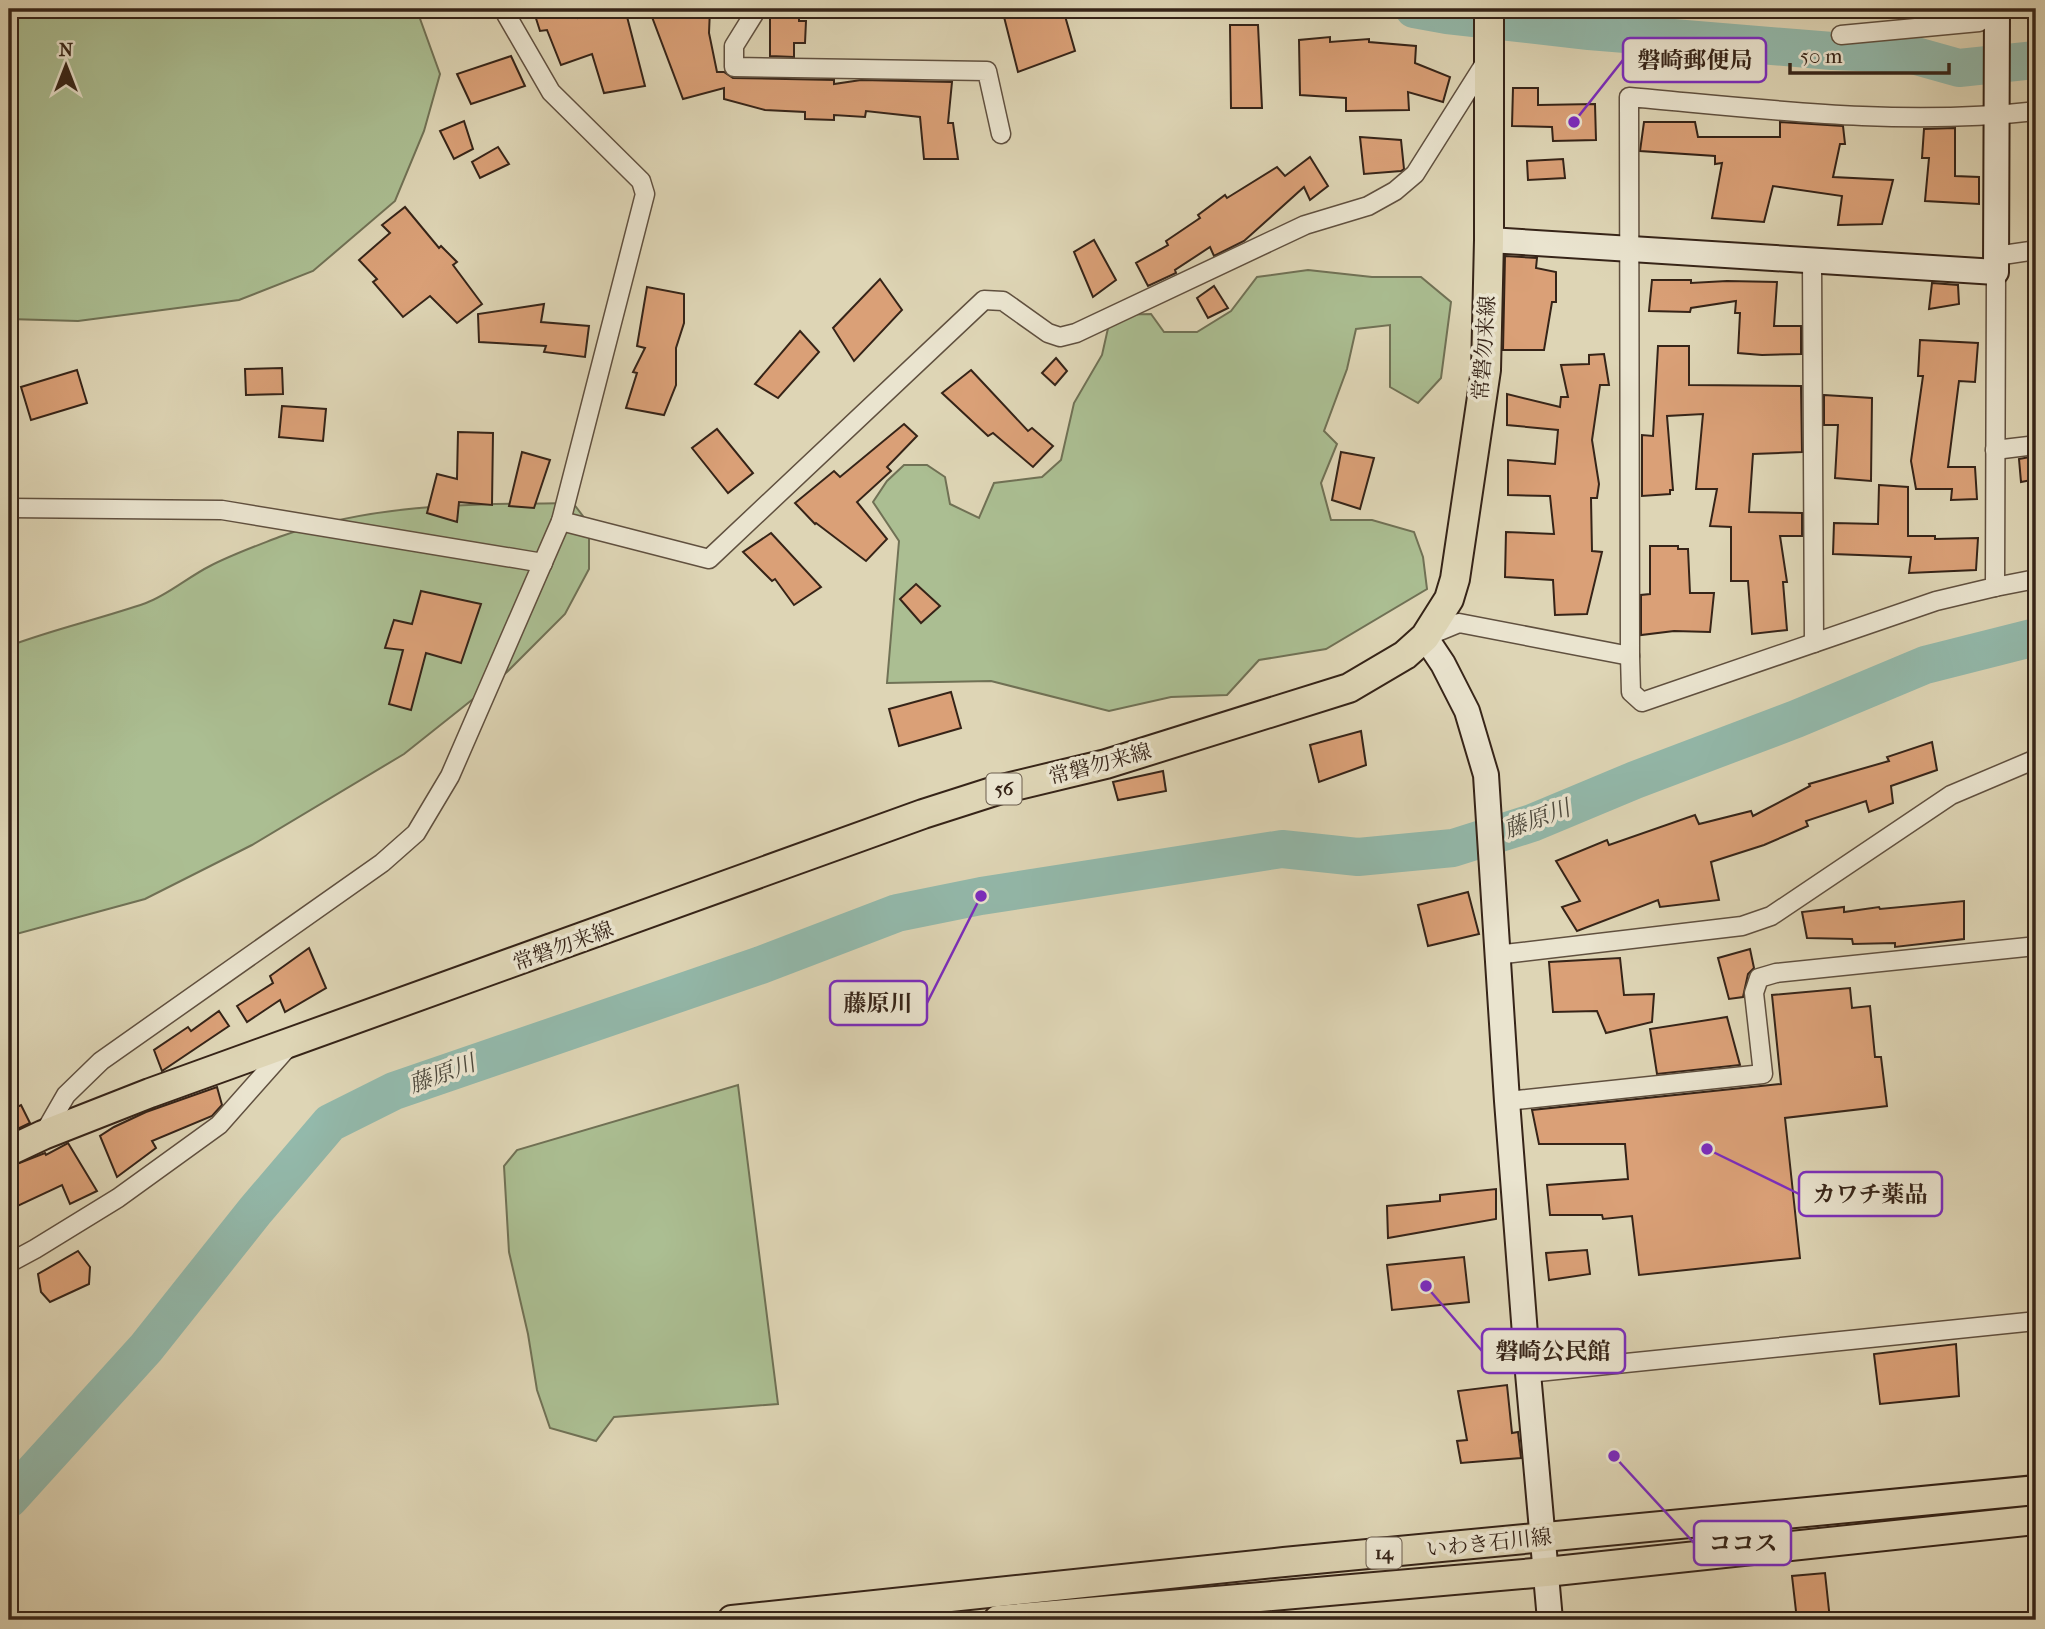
<svg xmlns="http://www.w3.org/2000/svg" width="2045" height="1629" viewBox="0 0 2045 1629" font-family="'IM FELL French Canon','Noto Serif JP',serif">
	<style>
		.green { fill: #abbe92; stroke: #707155; stroke-width: 2 }
		.lines { fill: none; stroke-linecap: round; stroke-linejoin: round }
		.river { stroke: #93b9ab; stroke-width: 38 }
		.building { fill: #daa077; stroke: #362418; stroke-width: 2 }
		.street-casing { stroke: #60503f; stroke-width: 21 }
		.secondary-casing { stroke: #362418; stroke-width: 28 }
		.primary-casing { stroke: #362418; stroke-width: 32 }
		.street { stroke: #eae4cf; stroke-width: 18 }
		.secondary { stroke: #eae4cf; stroke-width: 24 }
		.primary { stroke: #ded5b5; stroke-width: 28 }
		.labels { text-anchor: middle; dominant-baseline: central; stroke-width: 7; stroke-linejoin: round; paint-order: stroke }
		.shield { fill: #eae4cf; stroke: #6c5e4f; stroke-width: 2 }
		.shield-label { font-size: 19px; font-weight: bold; fill: #362418 }
		.street-label { font-size: 21px; fill: #362418; stroke: #eae4cf }
		.water-label { font-size: 23px; font-style: italic; fill: #4d493d; stroke: #eae4cf }
		.leader { fill: none; stroke: #7b2cbf; stroke-width: 2.5 }
		.callout-dot { fill: #7b2cbf; stroke: #eae4cf; stroke-width: 2.5 }
		.callout { fill: #eae4cf; stroke: #7b2cbf; stroke-width: 2.5 }
		.callout-label { font-size: 23px; text-anchor: middle; font-weight: bold; fill: #362418 }
	</style>
	<rect width="100%" height="100%" fill="#ded5b5"/>
	<filter id="stains"><feTurbulence type="fractalNoise" baseFrequency=".00286" numOctaves="4"/><feColorMatrix values="0 0 0 0 .2 0 0 0 0 .09 0 0 0 0 .02 0 0 0 .5 -.17"/></filter>
	<radialGradient id="worn" r=".72"><stop offset=".6" stop-color="#630" stop-opacity="0"/><stop offset="1" stop-color="#630" stop-opacity=".3"/></radialGradient>
	<!-- green -->
	<g class="green">
		<polygon points="9,9 413,9 419,16 440,74 424,131 395,201 313,271 239,300 78,321 9,319"/>
		<polygon points="1308,270 1372,277 1421,277 1451,302 1441,378 1418,403 1390,387 1390,325 1356,329 1347,369 1324,431 1337,444 1321,483 1331,520 1372,520 1414,532 1423,557 1427,589 1326,649 1259,660 1227,695 1171,697 1109,711 991,681 887,683 899,541 873,502 887,481 904,465 927,465 945,477 950,504 979,518 994,483 1042,477 1061,460 1074,403 1102,355 1111,315 1151,314 1164,332 1197,332 1231,311 1257,277"/>
		<path d="M573 503 589 524V569L565 614 507 672 404 754 252 845 145 899 9 936V646C54 629 100 619 146 603 168 595 188 577 210 566 231 555 256 546 279 537 374 503 473 504 573 503Z"/>
		<polygon points="738,1085 778,1404 614,1417 596,1441 550,1428 537,1390 528,1334 509,1252 504,1166 517,1150"/>
	</g>
	<g class="lines">
		<!-- river -->
		<g class="river">
			<polyline points="1414,9 1447,15 1589,31 1832,51 1909,54 1959,68 2036,60"/>
			<polyline points="9,1499 146,1348 255,1211 330,1123 394,1091 761,965 897,913 981,896 1282,849 1358,857 1453,848 1532,823 1635,780 1796,719 1925,665 2036,637"/>
		</g>
	</g>
	<!-- building -->
	<g class="building">
		<polygon points="533,9 575,9 578,18 603,9 625,9 645,86 604,93 592,54 561,65 547,30 540,31"/>
		<polygon points="649,9 710,9 709,33 717,72 724,72 733,78 834,80 834,84 861,80 952,82 948,123 953,123 958,159 924,159 920,117 866,111 865,117 834,115 834,120 805,119 805,112 765,110 724,99 724,88 683,99"/>
		<polygon points="1002,9 1063,9 1075,51 1018,72"/>
		<polygon points="770,14 799,15 799,21 806,21 805,43 794,43 794,57 770,56"/>
		<polygon points="1230,25 1258,25 1262,108 1231,108"/>
		<polygon points="1330,37 1330,42 1369,39 1369,42 1416,46 1415,63 1450,77 1443,102 1408,92 1409,110 1346,111 1346,98 1300,95 1299,40"/>
		<polygon points="511,56 525,86 471,104 457,74"/>
		<polygon points="1513,88 1538,88 1538,105 1595,104 1596,140 1553,141 1552,127 1512,126"/>
		<polygon points="464,121 473,149 454,159 440,131"/>
		<polygon points="1644,122 1695,122 1698,137 1780,137 1780,122 1843,126 1845,144 1840,144 1833,177 1893,180 1882,224 1838,225 1842,196 1773,186 1764,222 1712,218 1722,163 1715,164 1715,156 1640,151"/>
		<polygon points="1955,128 1955,176 1979,177 1979,204 1925,201 1929,158 1922,158 1924,129"/>
		<polygon points="1360,137 1401,140 1404,169 1401,171 1364,174"/>
		<polygon points="498,147 509,164 480,178 472,162"/>
		<polygon points="1310,157 1328,186 1310,200 1304,187 1244,241 1214,256 1210,247 1175,270 1176,273 1148,286 1136,263 1168,245 1166,241 1200,218 1198,215 1225,195 1227,198 1277,167 1285,176"/>
		<polygon points="1563,159 1565,178 1528,180 1527,161"/>
		<polygon points="405,207 439,248 441,246 457,262 453,265 482,304 457,323 430,296 403,317 373,282 377,279 359,260 390,233 382,225"/>
		<polygon points="1094,240 1116,280 1093,297 1074,252"/>
		<polygon points="1505,256 1537,258 1536,268 1556,272 1556,302 1552,302 1544,350 1503,350"/>
		<polygon points="880,279 902,310 854,361 833,328"/>
		<polygon points="1652,280 1691,280 1691,283 1727,281 1777,282 1774,326 1801,326 1801,354 1762,355 1738,353 1740,313 1735,313 1736,301 1691,308 1690,312 1649,311"/>
		<polygon points="1932,283 1958,285 1959,304 1929,309"/>
		<polygon points="1214,286 1228,308 1208,318 1197,298"/>
		<polygon points="647,287 684,294 684,323 676,348 676,385 664,415 626,408 637,373 633,372 645,348 637,346"/>
		<polygon points="544,304 541,322 589,326 585,357 544,352 546,346 479,342 478,314"/>
		<polygon points="800,331 819,352 778,398 755,384"/>
		<polygon points="1920,340 1978,343 1975,382 1959,381 1948,467 1975,467 1977,499 1951,500 1952,489 1916,489 1911,461 1923,376 1918,376"/>
		<polygon points="1658,346 1689,346 1689,385 1801,386 1802,452 1753,454 1749,512 1802,513 1802,536 1780,536 1787,582 1783,582 1787,630 1752,634 1748,581 1731,581 1731,527 1710,526 1717,489 1696,489 1703,414 1667,416 1673,490 1670,490 1670,494 1642,496 1642,435 1653,436"/>
		<polygon points="1604,354 1609,385 1600,385 1592,440 1599,484 1597,498 1591,498 1592,551 1602,552 1587,614 1555,615 1553,580 1505,577 1506,532 1554,534 1550,496 1508,495 1508,460 1555,464 1558,430 1507,425 1507,394 1560,407 1561,397 1568,397 1561,365 1589,364 1589,355"/>
		<polygon points="1056,358 1067,371 1055,385 1042,373"/>
		<polygon points="282,368 283,394 246,395 245,369"/>
		<polygon points="77,370 87,403 31,420 21,387"/>
		<polygon points="971,370 1028,431 1032,428 1053,446 1033,467 993,433 988,436 942,393"/>
		<polygon points="1824,395 1872,398 1871,481 1835,478 1838,425 1824,425"/>
		<polygon points="282,406 326,409 323,441 279,437"/>
		<polygon points="904,424 917,436 887,467 891,471 857,502 887,539 866,561 816,523 815,524 795,503 834,471 840,477"/>
		<polygon points="717,429 753,473 728,493 692,448"/>
		<polygon points="458,432 493,433 492,505 459,502 457,522 427,513 437,474 457,479"/>
		<polygon points="522,452 550,460 534,508 509,506"/>
		<polygon points="1341,452 1374,458 1360,509 1332,500"/>
		<polygon points="2036,456 2036,479 2021,482 2019,459"/>
		<polygon points="1879,485 1908,487 1908,536 1935,536 1935,539 1978,538 1976,570 1909,573 1911,557 1833,554 1834,523 1878,524"/>
		<polygon points="771,533 821,587 794,605 775,579 772,581 743,552"/>
		<polygon points="1650,546 1678,546 1678,549 1688,549 1690,593 1714,593 1710,632 1674,631 1641,635 1641,595 1650,594"/>
		<polygon points="916,584 940,606 921,623 900,599"/>
		<polygon points="421,591 481,604 461,663 426,653 411,710 389,704 403,650 385,648 394,620 412,624"/>
		<polygon points="951,692 961,728 899,746 889,709"/>
		<polygon points="1361,731 1366,765 1319,782 1310,745"/>
		<polygon points="1932,742 1937,770 1891,786 1893,803 1869,812 1866,801 1806,821 1808,826 1764,845 1711,862 1719,900 1660,907 1658,900 1577,931 1562,907 1580,901 1556,861 1607,840 1609,845 1695,815 1699,824 1751,811 1753,816 1810,786 1809,784 1889,761 1887,757"/>
		<polygon points="1163,771 1166,791 1118,800 1113,782"/>
		<polygon points="1468,892 1479,934 1428,946 1418,905"/>
		<polygon points="1964,901 1964,939 1895,947 1895,943 1853,944 1852,939 1807,938 1802,912 1844,907 1844,912 1879,907 1880,909"/>
		<polygon points="309,948 326,988 285,1012 280,1000 247,1022 237,1006 273,983 270,976"/>
		<polygon points="1750,949 1754,968 1748,974 1743,997 1729,999 1718,958"/>
		<polygon points="1620,958 1624,995 1654,994 1652,1022 1606,1033 1597,1011 1553,1012 1549,962"/>
		<polygon points="1850,988 1852,1008 1870,1006 1875,1057 1881,1057 1887,1106 1785,1118 1800,1258 1639,1275 1632,1216 1603,1219 1602,1215 1550,1215 1547,1185 1628,1179 1625,1144 1539,1144 1532,1110 1781,1084 1772,995"/>
		<polygon points="219,1011 229,1026 162,1071 154,1050 188,1027 191,1031"/>
		<polygon points="1727,1017 1740,1065 1657,1074 1650,1029"/>
		<polygon points="217,1087 222,1105 212,1116 152,1141 156,1148 117,1177 100,1136 114,1127 146,1112"/>
		<polygon points="21,1105 30,1123 9,1133 9,1111"/>
		<polygon points="68,1143 97,1191 70,1204 62,1185 9,1210 9,1167 45,1153 46,1155"/>
		<polygon points="1496,1189 1496,1219 1388,1238 1387,1206 1440,1201 1440,1195"/>
		<polygon points="1587,1250 1590,1274 1549,1280 1546,1253"/>
		<polygon points="78,1251 90,1267 89,1284 50,1302 41,1292 38,1274"/>
		<polygon points="1464,1257 1469,1302 1392,1310 1387,1265"/>
		<polygon points="1956,1344 1959,1396 1880,1404 1874,1354"/>
		<polygon points="1507,1385 1512,1433 1518,1432 1521,1458 1461,1463 1457,1441 1467,1440 1458,1391"/>
		<polygon points="1825,1573 1830,1620 1797,1620 1792,1576"/>
	</g>
	<g class="lines">
		<defs>
			<g id="street">
				<polyline points="757,9 734,46 734,67 987,71 1001,134"/>
				<polyline points="1841,35 1979,22 1994,9"/>
				<polyline points="1996,256 2036,250"/>
				<polyline points="1812,260 1814,643"/>
				<path d="M1996 272 1995 587 1936 601 1642 702 1631 692 1630 656 1629 97C1764 109 1901 127 2036 111"/>
				<polyline points="1995,450 2036,445"/>
				<polyline points="9,508 222,510 543,563"/>
				<polyline points="561,521 709,559 984,300 1003,301 1048,333 1060,337 1076,333 1305,225 1368,206 1395,191 1415,174 1487,60"/>
				<polyline points="1995,587 2036,579"/>
				<polyline points="1425,637 1459,623 1630,656"/>
				<polyline points="1496,955 1742,926 1771,916 1951,795 2036,759"/>
				<polyline points="1507,1101 1763,1074 1754,993 1759,978 1776,973 2036,946"/>
				<polyline points="43,1135 66,1095 101,1061 382,863 416,833 450,776 561,521 645,194 641,181 551,92 503,9"/>
				<polyline points="9,1263 35,1249 118,1198 219,1125 289,1046"/>
				<polyline points="1528,1373 2036,1321"/>
			</g>
			<g id="secondary">
				<polyline points="1489,240 1996,272 1997,9"/>
				<polyline points="1425,637 1443,664 1467,711 1486,775 1507,1101 1528,1373 1550,1620"/>
			</g>
			<g id="primary">
				<polyline points="9,1151 43,1135 150,1093 923,814 998,790 1106,764 1349,688 1405,655 1425,637 1449,599 1455,579 1486,370 1489,240 1489,9"/>
				<polyline points="732,1620 1284,1562 2036,1490"/>
				<polyline points="998,1620 1546,1572 2036,1520"/>
			</g>
		</defs>
		<!-- street casing -->
		<use href="#street" class="street-casing"/>
		<!-- secondary casing -->
		<use href="#secondary" class="secondary-casing"/>
		<!-- primary casing -->
		<use href="#primary" class="primary-casing"/>
		<!-- street -->
		<use href="#street" class="street"/>
		<!-- secondary -->
		<use href="#secondary" class="secondary"/>
		<!-- primary -->
		<use href="#primary" class="primary"/>
	</g>
	<g class="labels">
		<!-- shield labels -->
		<g class="shield">
			<rect x="986.5" y="773.5" width="35" height="31" rx="5"/>
			<rect x="1366.5" y="1537.5" width="35" height="31" rx="5"/>
		</g>
		<g class="shield-label">
			<text x="1004" y="789">56</text>
			<text x="1384" y="1553">14</text>
		</g>
		<!-- street labels -->
		<g class="street-label">
			<text transform="translate(1484 348) rotate(-86)">常磐勿来線</text>
			<text transform="translate(1100 764) rotate(-15)">常磐勿来線</text>
			<text transform="translate(563 946) rotate(-20)">常磐勿来線</text>
			<text transform="translate(1489 1543) rotate(-6)">いわき石川線</text>
		</g>
		<!-- water labels -->
		<g class="water-label">
			<text transform="translate(1537 819) rotate(-20)">藤原川</text>
			<text transform="translate(442 1074) rotate(-20)">藤原川</text>
		</g>
	</g>
	<!-- callouts -->
	<path class="leader" d="M1574 122L1623 60M981 896L927 1003M1707 1149L1799 1194M1426 1286L1482 1351M1614 1456L1694 1543"/>
	<g class="callout-dot">
		<circle cx="1574" cy="122" r="7"/>
		<circle cx="981" cy="896" r="7"/>
		<circle cx="1707" cy="1149" r="7"/>
		<circle cx="1426" cy="1286" r="7"/>
		<circle cx="1614" cy="1456" r="7"/>
	</g>
	<g class="callout">
		<rect x="1623" y="38" width="143" height="44" rx="7"/>
		<rect x="830" y="981" width="97" height="44" rx="7"/>
		<rect x="1799" y="1172" width="143" height="44" rx="7"/>
		<rect x="1482" y="1329" width="143" height="44" rx="7"/>
		<rect x="1694" y="1521" width="97" height="44" rx="7"/>
	</g>
	<g class="callout-label">
		<text x="1695" y="68">磐崎郵便局</text>
		<text x="878" y="1011">藤原川</text>
		<text x="1870" y="1202">カワチ薬品</text>
		<text x="1553" y="1359">磐崎公民館</text>
		<text x="1743" y="1551">ココス</text>
	</g>
	<!-- margin -->
	<rect width="2045" height="1629" fill="none" stroke="#ded5b5" stroke-width="35"/>
	<rect x="10" y="10" width="2024" height="1608" fill="none" stroke="#362418" stroke-width="3.5"/>
	<rect x="18" y="18" width="2010" height="1594" fill="none" stroke="#362418" stroke-width="2"/>
	<!-- north arrow -->
	<g transform="translate(66 66)" stroke="#eae4cf" stroke-width="5" paint-order="stroke">
	<path d="M0-5L12 26L0 18L-12 26Z" fill="#362418"/>
	<text y="-10" font-size="19" font-weight="bold" text-anchor="middle" fill="#362418">N</text>
	</g>
	<!-- scale -->
	<path d="M1790 63v10h159v-10" fill="none" stroke="#362418" stroke-width="3.5"/>
	<text x="1800" y="63" font-size="21" fill="#362418" stroke="#eae4cf" stroke-width="5" paint-order="stroke">50 m</text>
	<rect width="100%" height="100%" filter="url(#stains)"/>
	<rect width="100%" height="100%" fill="url(#worn)"/>
</svg>
